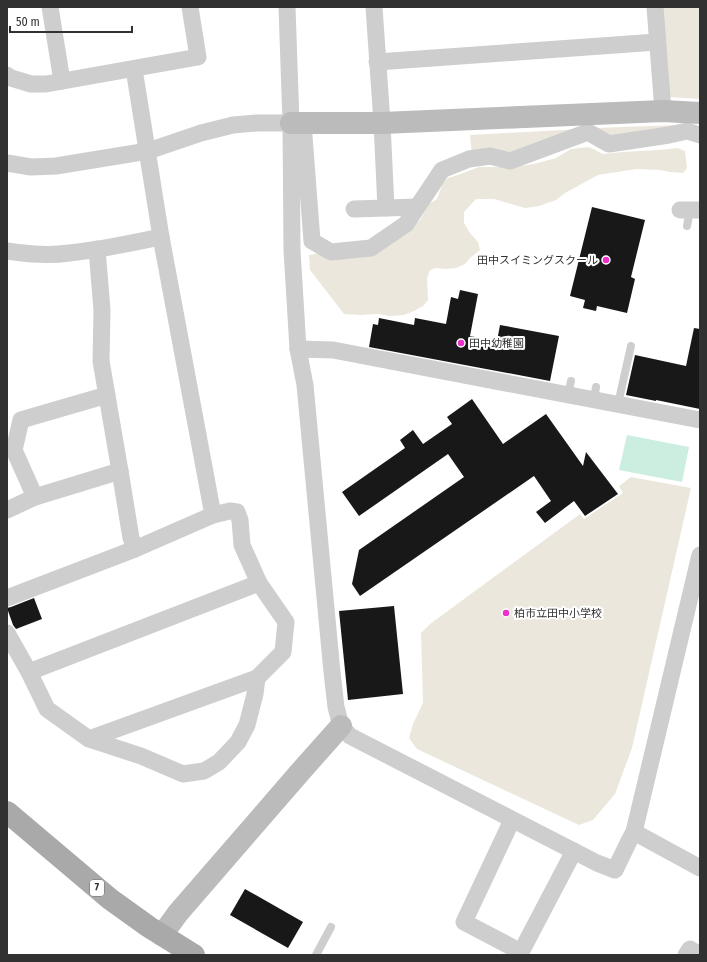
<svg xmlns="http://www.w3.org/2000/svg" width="707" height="962" viewBox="0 0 707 962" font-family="'Fira Sans Condensed','Noto Sans JP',sans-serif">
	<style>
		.green { fill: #ebe7dc }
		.water { fill: #cbeee1 }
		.building { fill: #181818 }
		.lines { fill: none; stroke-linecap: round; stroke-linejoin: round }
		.lane { stroke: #cecece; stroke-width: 8 }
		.street { stroke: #cecece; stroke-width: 17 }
		.secondary { stroke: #bbb; stroke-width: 22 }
		.primary { stroke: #a9a9a9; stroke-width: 22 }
		.poi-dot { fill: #ec2fcd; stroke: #fff; stroke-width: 1.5 }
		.labels { text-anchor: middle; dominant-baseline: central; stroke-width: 4; stroke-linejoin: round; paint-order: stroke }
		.shield { fill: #fff; stroke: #6f6f6f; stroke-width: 1 }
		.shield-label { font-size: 10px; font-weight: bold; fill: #313131 }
		.poi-label { font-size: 11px; fill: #313131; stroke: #fff; text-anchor: start }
	</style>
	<rect width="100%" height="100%" fill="#fff"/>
	<!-- green -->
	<g class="green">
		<polygon points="662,7 700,7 700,99 669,97"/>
		<polygon points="679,125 609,141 595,128"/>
		<polygon points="580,129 510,157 472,155 470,135"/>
		<polygon points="589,147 603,154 623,152 659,150 677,148 685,151 687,168 683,173 670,172 660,170 636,169 598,175 565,193 556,200 539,206 525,208 494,199 476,199 464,212 464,223 470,233 478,242 480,250 470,258 465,264 456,268 445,269 436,268 430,270 427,278 428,300 423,306 414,311 404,315 391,316 377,314 361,315 344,314 310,270 309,255 397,240 420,220 429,204 437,199 443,183 448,178 458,175 479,167 514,167 534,164 556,158 571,149"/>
		<polygon points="631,477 691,488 632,748 615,794 593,820 579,825 417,749 409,738 413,724 423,703 421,633 430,624 580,514 584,519 623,493 619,486"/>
	</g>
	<!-- water -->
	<polygon class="water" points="627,435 689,447 682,482 619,470"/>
	<!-- building -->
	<g class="building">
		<polygon points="592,207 645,220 631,277 635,279 627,313 597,306 596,311 583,308 585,300 570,296"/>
		<polygon points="460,290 478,294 470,336 497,341 500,325 559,336 550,381 369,347 373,324 378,325 379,318 414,325 415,318 446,324 451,297 458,299"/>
		<polygon points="694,328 700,329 700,409 656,400 656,401 626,395 635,355 686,366"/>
		<polygon points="472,399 503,444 546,414 583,466 586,452 618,494 585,516 574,501 545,523 536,512 551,501 534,476 360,596 352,584 359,550 464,477 448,454 359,516 342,492 405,448 400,440 413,430 423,444 452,424 447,417"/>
		<polygon points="34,598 42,619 16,629 13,625 7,608 11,607"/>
		<polygon points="394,606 403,694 348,700 339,611"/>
		<polygon points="245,889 303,922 288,948 230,915"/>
	</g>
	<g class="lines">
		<!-- lane -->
		<g class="lane">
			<polyline points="687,226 690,210"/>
			<polyline points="568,395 571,381"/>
			<polyline points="594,399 596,387"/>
			<polyline points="618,404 631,346"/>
			<polyline points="316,955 331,927"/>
		</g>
		<!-- street -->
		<g class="street">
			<polyline points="50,7 62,81"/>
			<polyline points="287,7 291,123 292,250 298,349 305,385 332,672 336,707 341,726 350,736 597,863 615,870 629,841 634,832 700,555"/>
			<polyline points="374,7 382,123 386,208"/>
			<polyline points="655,7 663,111"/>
			<polyline points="377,62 657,42"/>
			<polyline points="134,69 161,237 213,515"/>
			<polyline points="7,75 11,78 31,84 46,84 198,57 190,7"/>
			<polyline points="303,123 312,241 331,252 371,248 406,224 442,170 469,159 490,156 510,161 588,132 609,144 669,135 687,131 700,135"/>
			<polyline points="7,163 31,167 56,166 148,151 201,133 233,125 257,123 291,123"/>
			<polyline points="354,209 417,207"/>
			<polyline points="680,210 700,210"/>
			<polyline points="97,249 102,310 101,361 120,471 131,538 135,549"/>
			<path d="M7 251C27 254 49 256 69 253 100 250 131 243 161 237"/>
			<polyline points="298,349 333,350 700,420"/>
			<polyline points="35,497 14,450 21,420 107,395"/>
			<polyline points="7,510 35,497 120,471"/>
			<polyline points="7,598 135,549 213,515 230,511 237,512 240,520 242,545 259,583 286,622 283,652 257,678 89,739"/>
			<polyline points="7,633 29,672 47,709 89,739 141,756 183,774 204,771 219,762 238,742 247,725 255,694 257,678"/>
			<polyline points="29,672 259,583"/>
			<polyline points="512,820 464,922 521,952 574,851"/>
			<polyline points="634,832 700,868"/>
			<polyline points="686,955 690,949 700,955"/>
		</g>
		<!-- secondary -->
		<g class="secondary">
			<polyline points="291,123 382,123 663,111 700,113"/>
			<polyline points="162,935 178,913 301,771 341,726"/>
		</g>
		<!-- primary -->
		<polyline class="primary" points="7,812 110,899 149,927 194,955"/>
	</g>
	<!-- markers -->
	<g class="poi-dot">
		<circle cx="606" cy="260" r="4"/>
		<circle cx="461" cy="343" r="4"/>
		<circle cx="506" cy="613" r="4"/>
	</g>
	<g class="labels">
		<!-- shield labels -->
		<rect class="shield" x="90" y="880" width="14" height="16" rx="3"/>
		<g class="shield-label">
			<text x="97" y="888">7</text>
		</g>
		<!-- poi labels -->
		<g class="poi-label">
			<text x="598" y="260" text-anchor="end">田中スイミングスクール</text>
			<text x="469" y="343">田中幼稚園</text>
			<text x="514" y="613">柏市立田中小学校</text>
		</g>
	</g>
	<!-- border -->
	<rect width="707" height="962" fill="none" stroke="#313131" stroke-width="16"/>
	<!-- scale -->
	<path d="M10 26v6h122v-6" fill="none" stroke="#313131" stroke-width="2"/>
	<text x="16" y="26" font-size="12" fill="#313131" stroke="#ffffff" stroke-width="3" paint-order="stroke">50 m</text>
</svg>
